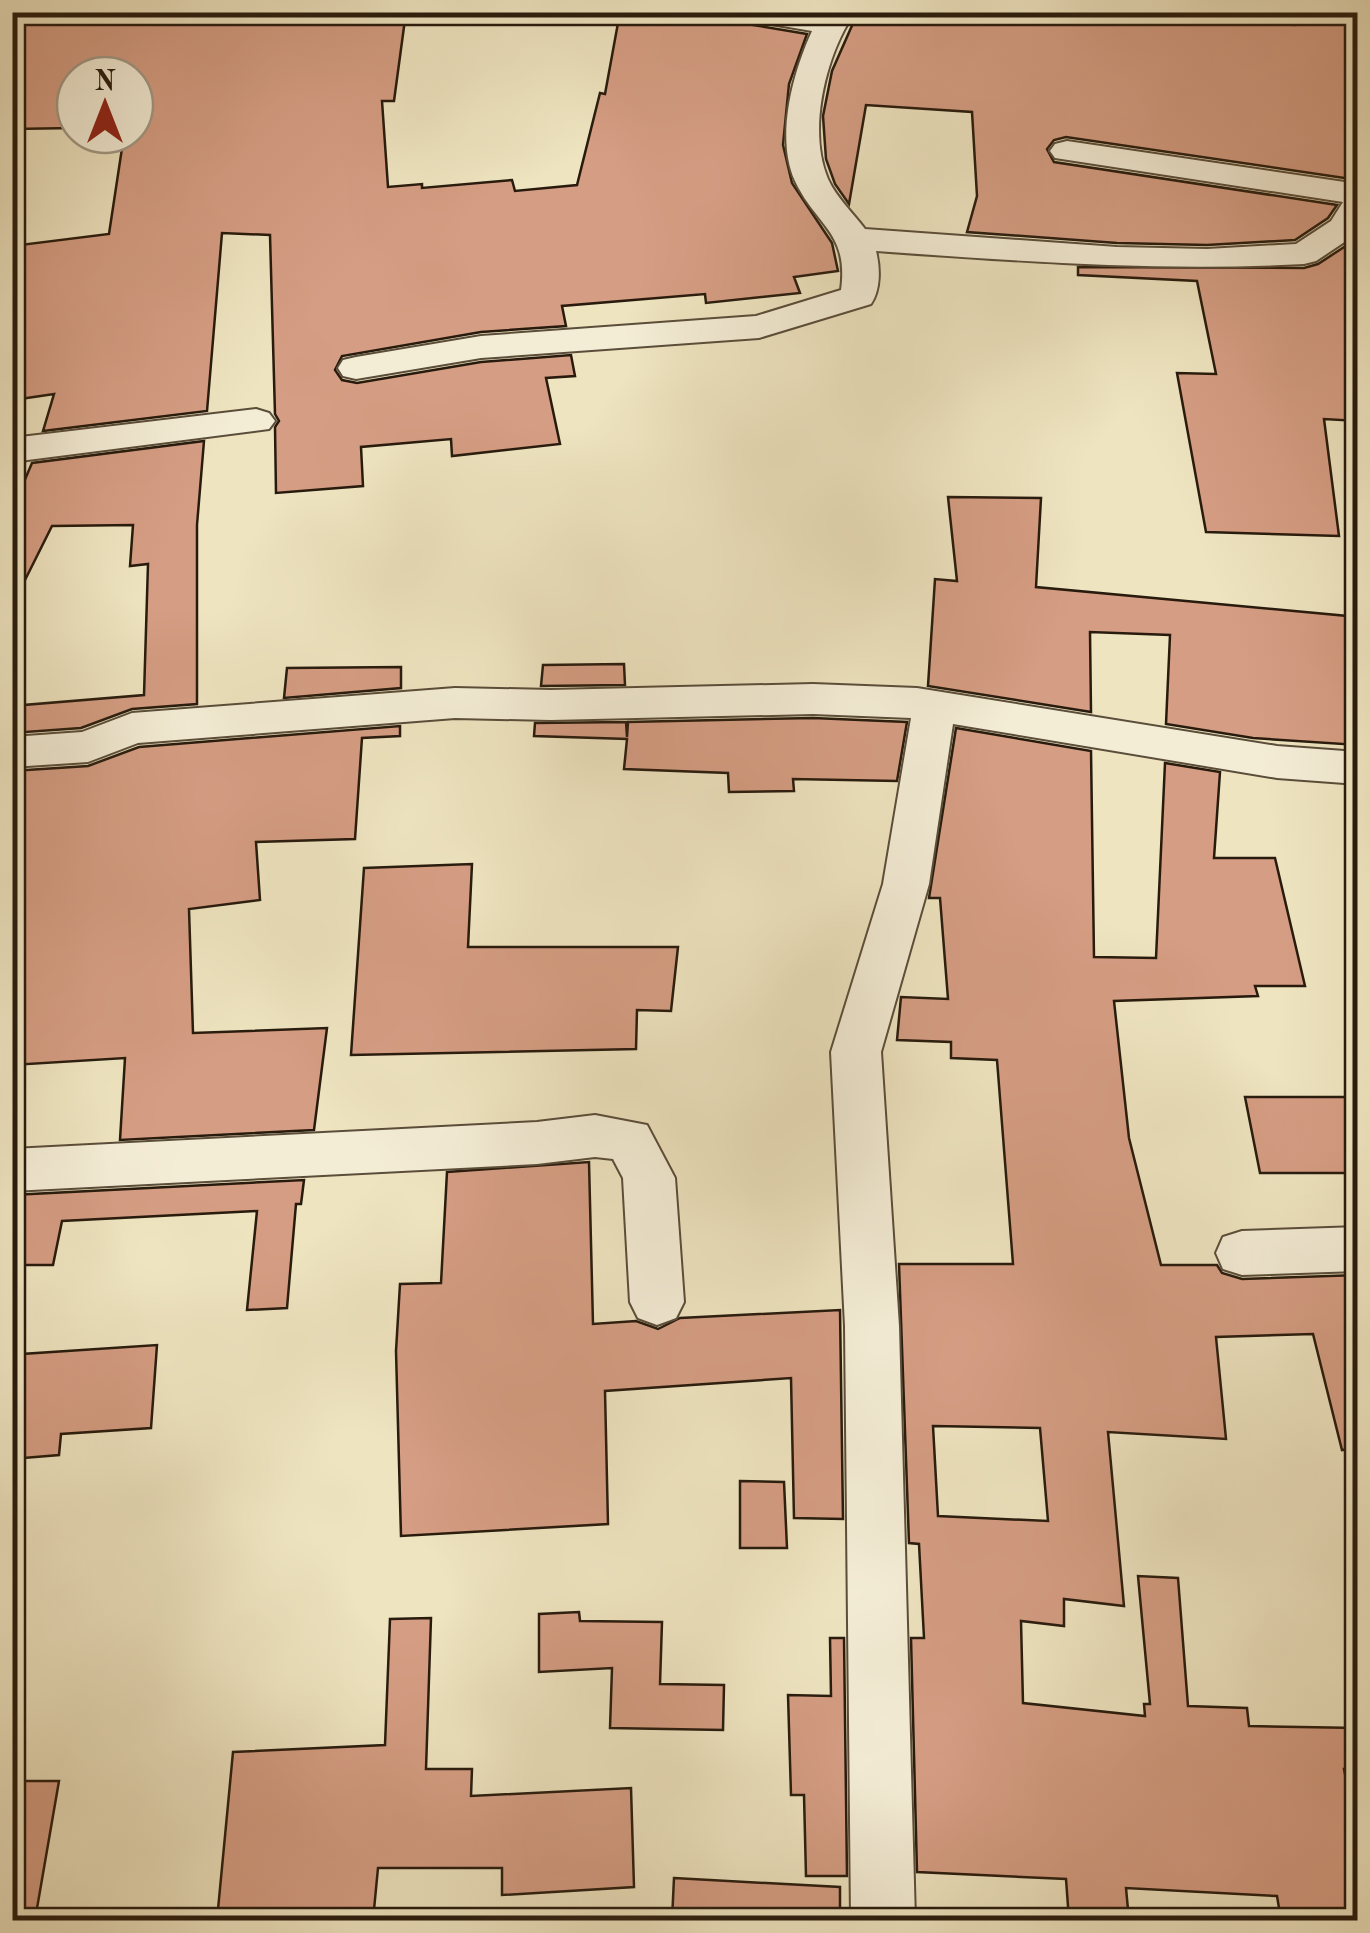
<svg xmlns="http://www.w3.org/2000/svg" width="1370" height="1933" viewBox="0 0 1370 1933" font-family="'Old Standard TT',serif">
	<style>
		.building { fill: #d59d83; stroke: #281b0d; stroke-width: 2.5; fill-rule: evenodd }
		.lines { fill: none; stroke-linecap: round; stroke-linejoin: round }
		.street-casing { stroke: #5a4d3a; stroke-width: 4 }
		.street { fill: #f4edd6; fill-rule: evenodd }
	</style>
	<rect width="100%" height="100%" fill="#eee4c0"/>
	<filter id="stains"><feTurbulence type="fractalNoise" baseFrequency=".002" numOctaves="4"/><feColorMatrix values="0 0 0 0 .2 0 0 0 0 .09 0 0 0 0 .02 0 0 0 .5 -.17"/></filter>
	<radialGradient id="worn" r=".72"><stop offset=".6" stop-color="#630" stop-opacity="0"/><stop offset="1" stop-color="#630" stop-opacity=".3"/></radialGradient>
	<!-- building -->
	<g class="building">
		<polygon points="158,12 406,12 394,101 382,101 388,187 422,184 422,188 512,180 515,191 577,185 600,93 605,94 620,12 729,12 735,22 807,34 789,84 783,145 792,183 832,243 838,271 794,277 800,293 706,303 705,294 562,306 566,326 481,332 342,356 335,370 342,380 357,383 481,362 571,355 575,376 546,378 560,444 452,456 451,439 361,447 363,486 276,493 275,427 279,421 275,414 270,235 222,233 207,411 43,431 54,394 20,399 12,317 12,246 109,234 124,135 135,135 135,75 75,75 75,128 12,129 12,18 79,15 78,21 155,21"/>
		<polygon points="858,12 1027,12 1123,24 1129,12 1197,12 1199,18 1294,25 1292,12 1344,12 1358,82 1358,180 1066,137 1054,140 1047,149 1054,162 1337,205 1328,218 1295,240 1207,245 1117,243 967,232 977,196 972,112 866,105 849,204 835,184 826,159 823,116 832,71"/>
		<polygon points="1358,238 1358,421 1324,419 1339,536 1206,532 1177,373 1216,374 1197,281 1078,275 1078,267 1304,268 1318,264"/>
		<polygon points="204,441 197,525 197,704 132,709 81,728 12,733 12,706 144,695 148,564 130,566 133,525 52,526 12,606 12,510 32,463"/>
		<polygon points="948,497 1041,498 1036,587 1358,617 1358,745 1253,738 1166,724 1170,635 1090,632 1091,712 928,686 935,579 957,581"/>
		<polygon points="624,664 625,685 541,686 543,665"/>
		<polygon points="401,667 401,688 284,698 287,668"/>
		<polygon points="813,718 907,722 897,781 793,779 794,791 729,792 728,773 624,769 627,739 534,736 535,723 626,722 627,737 628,722"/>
		<polygon points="400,726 400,736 362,738 355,839 256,842 260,900 189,909 193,1033 327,1028 314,1130 120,1140 125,1058 12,1065 12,771 88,766 139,747"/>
		<path d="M956 728 1091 751 1094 957 1156 958 1165 763 1220 772 1214 858H1275L1305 986H1255L1258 996 1114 1001 1129 1138 1161 1265H1217L1222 1273 1242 1279 1358 1275V1448L1342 1450 1313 1334 1216 1337 1226 1439 1108 1432 1124 1606 1064 1599V1626L1021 1621 1023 1703 1145 1716 1144 1704H1150L1138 1576 1178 1578 1188 1706 1247 1708 1249 1726 1358 1728V1769H1344L1358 1839V1920H1281L1277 1896 1126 1888 1129 1920H1069L1066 1879 917 1872 911 1638H924L919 1544 909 1543 899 1264H1013L997 1060 951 1058V1042L897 1040 901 997 948 999 940 898H929ZM933 1426 1040 1428 1048 1521 938 1516Z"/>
		<polygon points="472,864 468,947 678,947 671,1011 637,1010 636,1049 351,1055 364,868"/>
		<polygon points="1245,1097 1353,1097 1358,1118 1358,1173 1260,1173"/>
		<polygon points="589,1162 593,1324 636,1321 658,1329 680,1318 840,1310 843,1519 794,1518 791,1378 605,1391 608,1524 401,1536 396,1351 400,1284 441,1283 447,1172"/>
		<polygon points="304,1180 301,1204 296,1204 287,1308 247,1310 257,1211 62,1221 53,1265 12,1265 12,1195"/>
		<polygon points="157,1345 151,1428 61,1434 59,1455 12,1459 22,1354"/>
		<polygon points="740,1481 784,1482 787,1548 740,1548"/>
		<polygon points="579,1612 580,1621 662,1622 660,1684 724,1685 723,1730 610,1728 612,1668 539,1672 539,1614"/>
		<polygon points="431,1618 426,1769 472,1769 471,1796 631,1788 634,1887 502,1895 502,1868 378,1868 373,1920 217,1920 233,1752 385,1745 390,1619"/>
		<polygon points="830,1638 844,1638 847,1876 806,1876 804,1795 791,1795 788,1695 831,1696"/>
		<polygon points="12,1781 59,1781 35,1920 12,1918"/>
		<polygon points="674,1878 840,1887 840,1920 672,1920"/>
	</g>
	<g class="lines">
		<defs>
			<g id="street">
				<path d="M732 12H855C826 54 807 130 828 179 836 197 853 213 865 229L1117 247 1207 249 1296 244 1331 221 1343 202 1055 158 1050 151 1055 144 1067 141 1358 184V233L1316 261 1304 264C1160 272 1019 261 876 251 880 267 881 289 871 304L759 338 481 358 356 379 343 376 338 368 343 360 356 357 481 336 756 316 841 290C849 232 816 226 795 181 775 137 793 72 812 31L736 18Z"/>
				<polygon points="256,409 269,413 275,421 269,429 12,462 12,438"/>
				<polygon points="813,684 917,688 1277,746 1358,752 1358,784 1277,778 953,724 929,884 881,1052 899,1326 915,1920 851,1920 845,1326 831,1052 883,884 911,718 813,714 551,720 455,718 138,743 88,762 12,767 12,737 82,732 132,713 455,688 551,690"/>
				<polygon points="595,1115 647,1125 675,1178 684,1302 676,1318 657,1325 638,1318 630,1302 623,1178 613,1159 595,1157 537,1164 12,1191 12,1149 537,1122"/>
				<polygon points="1358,1227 1358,1271 1242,1275 1223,1269 1216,1253 1223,1237 1242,1231"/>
			</g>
		</defs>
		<!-- street casing -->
		<use href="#street" class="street-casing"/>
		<!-- street -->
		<use href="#street" class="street"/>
	</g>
	<!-- margin -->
	<rect width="1370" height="1933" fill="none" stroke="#eee4c0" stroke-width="50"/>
	<rect x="15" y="15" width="1340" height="1903" fill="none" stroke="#281b0d" stroke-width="5"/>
	<rect x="25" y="25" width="1320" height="1883" fill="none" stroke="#281b0d" stroke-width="2.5"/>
	<!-- north arrow -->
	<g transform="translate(105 105)"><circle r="48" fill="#f4edd6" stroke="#a29986" stroke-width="2.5"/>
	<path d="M0-8L18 38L0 25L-18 38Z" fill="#8f2418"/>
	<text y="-15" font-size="28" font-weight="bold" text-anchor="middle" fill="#281b0d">N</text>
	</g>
	<rect width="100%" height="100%" filter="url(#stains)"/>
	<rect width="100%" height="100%" fill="url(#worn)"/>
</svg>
